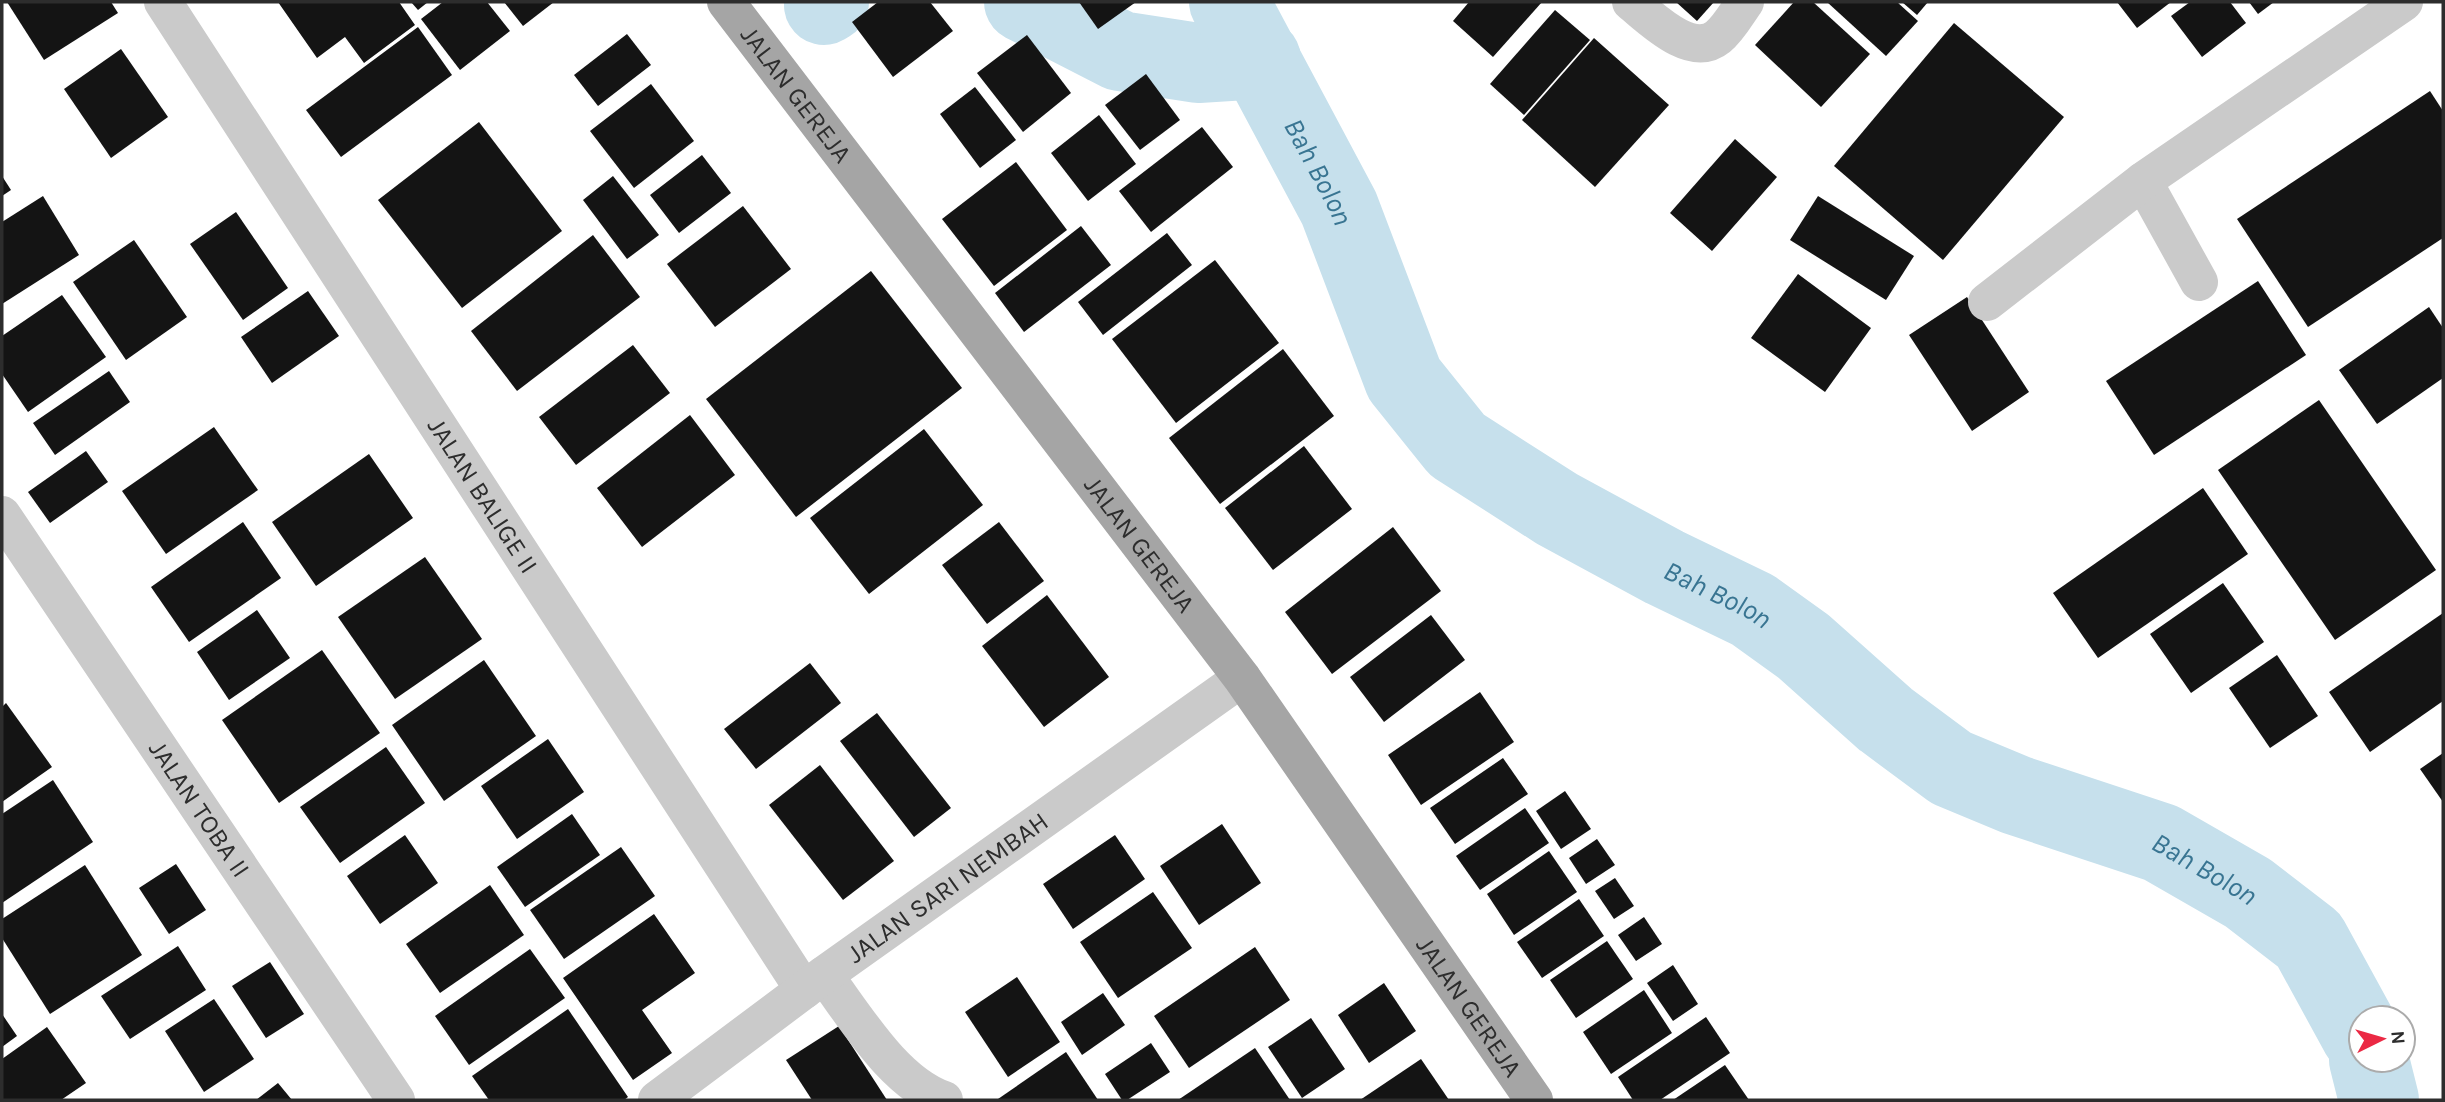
<svg xmlns="http://www.w3.org/2000/svg" width="2445" height="1102" viewBox="0 0 2445 1102" font-family="Karla,sans-serif">
	<style>
		.lines { fill: none; stroke-linecap: round; stroke-linejoin: round }
		.river { stroke: #c6e0ec; stroke-width: 80 }
		.building { fill: #141414 }
		.minor { stroke: #cacaca; stroke-width: 38 }
		.major { stroke: #a5a5a5; stroke-width: 38 }
		.labels { text-anchor: middle; dominant-baseline: central; stroke-width: 7; stroke-linejoin: round; paint-order: stroke }
		.street-label { font-size: 26px; fill: #2d2d2d; stroke: #fff }
		.water-label { font-size: 28px; font-style: italic; fill: #397592; stroke: #fff }
	</style>
	<rect width="100%" height="100%" fill="#fff"/>
	<g class="lines">
		<!-- river -->
		<g class="river">
			<polyline points="1024,2 1120,51 1198,63 1261,59"/>
			<path id="s1" d="M1229 2 1339 208 1404 379 1457 445 1557 509 1664 567 1753 610 1803 646 1885 719 1951 768 2016 795 2161 843 2248 893 2309 940 2361 1035"/>
			<polyline points="824,5 829,2"/>
			<polyline points="2369,1060 2379,1100"/>
		</g>
	</g>
	<!-- building -->
	<g class="building">
		<polygon points="7,2 111,2 118,13 44,60"/>
		<polygon points="278,2 399,2 415,25 364,63 345,37 317,58"/>
		<polygon points="411,2 428,2 418,10"/>
		<polygon points="443,2 487,2 510,31 460,70 421,19"/>
		<polygon points="504,2 554,2 523,26"/>
		<polygon points="878,2 930,2 953,31 893,77 852,22"/>
		<polygon points="1079,2 1136,2 1098,29"/>
		<polygon points="1469,2 1542,2 1493,57 1453,21"/>
		<polygon points="1676,2 1714,2 1697,21"/>
		<polygon points="1794,2 1813,2 1870,54 1821,107 1755,45"/>
		<polygon points="1827,2 1897,2 1918,21 1886,56"/>
		<polygon points="1902,2 1928,2 1917,15"/>
		<polygon points="2117,2 2171,2 2137,28"/>
		<polygon points="2190,2 2230,2 2246,23 2202,57 2171,16"/>
		<polygon points="2249,2 2274,2 2258,14"/>
		<polygon points="1555,10 1590,40 1524,115 1490,84"/>
		<polygon points="1954,23 2064,117 1943,260 1834,166"/>
		<polygon points="418,27 452,75 341,157 306,110"/>
		<polygon points="627,34 651,65 598,106 574,75"/>
		<polygon points="1027,35 1071,93 1023,132 977,73"/>
		<polygon points="1594,38 1669,105 1595,187 1522,120"/>
		<polygon points="121,49 168,117 111,158 64,89"/>
		<polygon points="1146,74 1180,120 1140,150 1105,105"/>
		<polygon points="651,84 694,141 634,188 590,131"/>
		<polygon points="975,87 1016,140 980,168 940,114"/>
		<polygon points="2430,91 2443,111 2443,238 2308,327 2237,219"/>
		<polygon points="1099,115 1136,164 1088,201 1051,153"/>
		<polygon points="479,122 562,231 462,308 378,200"/>
		<polygon points="1202,127 1233,167 1151,232 1119,191"/>
		<polygon points="1735,139 1777,177 1712,251 1670,213"/>
		<polygon points="702,155 731,193 679,233 650,195"/>
		<polygon points="1016,162 1067,230 994,286 942,219"/>
		<polygon points="2,176 11,190 2,196"/>
		<polygon points="613,176 659,235 627,259 583,200"/>
		<polygon points="43,196 79,255 2,304 2,222"/>
		<polygon points="1818,196 1914,256 1886,300 1790,240"/>
		<polygon points="743,206 791,269 715,327 667,264"/>
		<polygon points="236,212 288,288 243,320 190,244"/>
		<polygon points="1081,226 1111,265 1024,332 995,293"/>
		<polygon points="1167,233 1192,265 1103,335 1078,302"/>
		<polygon points="593,235 640,297 517,391 471,331"/>
		<polygon points="134,240 187,317 126,360 73,282"/>
		<polygon points="1215,260 1279,343 1176,423 1112,339"/>
		<polygon points="871,271 962,388 796,517 706,399"/>
		<polygon points="1798,274 1871,328 1825,392 1751,338"/>
		<polygon points="2258,281 2306,355 2154,455 2106,381"/>
		<polygon points="308,291 339,336 272,383 241,337"/>
		<polygon points="62,295 106,357 28,412 2,374 2,336"/>
		<polygon points="1967,297 2029,392 1972,431 1909,335"/>
		<polygon points="2429,307 2443,328 2443,378 2377,424 2339,370"/>
		<polygon points="633,345 670,393 576,465 539,417"/>
		<polygon points="1283,349 1334,416 1220,504 1169,438"/>
		<polygon points="109,371 130,402 55,455 33,423"/>
		<polygon points="2319,400 2436,570 2335,640 2218,470"/>
		<polygon points="690,415 735,475 642,547 597,488"/>
		<polygon points="214,427 258,490 166,554 122,491"/>
		<polygon points="924,429 983,505 869,594 810,518"/>
		<polygon points="1304,446 1352,509 1273,570 1225,508"/>
		<polygon points="86,451 108,482 50,523 28,492"/>
		<polygon points="369,454 413,518 316,586 272,522"/>
		<polygon points="2203,488 2248,554 2098,658 2053,593"/>
		<polygon points="243,522 281,578 189,642 151,587"/>
		<polygon points="999,522 1044,581 987,624 942,565"/>
		<polygon points="1393,527 1441,591 1332,674 1285,612"/>
		<polygon points="425,557 482,639 395,699 338,617"/>
		<polygon points="2223,583 2264,642 2191,693 2150,634"/>
		<polygon points="1047,595 1109,677 1044,727 982,646"/>
		<polygon points="257,610 290,658 229,700 197,652"/>
		<polygon points="2443,613 2443,701 2370,752 2329,692"/>
		<polygon points="1431,615 1465,660 1384,722 1350,677"/>
		<polygon points="322,650 380,733 279,803 222,720"/>
		<polygon points="2277,655 2318,716 2270,748 2229,688"/>
		<polygon points="484,660 536,736 444,801 392,725"/>
		<polygon points="810,663 841,703 756,769 724,729"/>
		<polygon points="1480,692 1514,742 1421,805 1388,755"/>
		<polygon points="6,703 52,767 2,802 2,707"/>
		<polygon points="877,713 951,808 914,837 840,741"/>
		<polygon points="548,739 584,792 517,839 481,786"/>
		<polygon points="386,747 425,803 340,863 300,807"/>
		<polygon points="2443,753 2443,802 2420,769"/>
		<polygon points="1503,758 1528,794 1455,844 1430,808"/>
		<polygon points="820,765 894,861 843,900 769,805"/>
		<polygon points="53,780 93,842 2,903 2,814"/>
		<polygon points="1565,791 1591,829 1561,849 1536,811"/>
		<polygon points="1525,808 1549,843 1480,890 1456,856"/>
		<polygon points="572,814 600,855 525,907 497,867"/>
		<polygon points="1222,824 1261,883 1199,925 1160,866"/>
		<polygon points="405,835 438,883 380,924 347,876"/>
		<polygon points="1115,835 1145,879 1073,929 1043,884"/>
		<polygon points="1597,839 1615,865 1586,884 1569,858"/>
		<polygon points="621,847 655,896 564,959 530,910"/>
		<polygon points="1549,851 1577,892 1514,935 1487,894"/>
		<polygon points="176,864 206,910 169,934 139,888"/>
		<polygon points="85,865 142,955 50,1014 2,938 2,919"/>
		<polygon points="1615,878 1634,906 1614,919 1595,891"/>
		<polygon points="490,885 524,935 440,993 406,944"/>
		<polygon points="1153,892 1192,948 1118,998 1080,942"/>
		<polygon points="1579,899 1604,936 1542,978 1517,942"/>
		<polygon points="654,914 695,973 642,1010 672,1053 633,1080 563,978"/>
		<polygon points="1644,917 1662,944 1636,961 1618,935"/>
		<polygon points="1607,941 1633,979 1576,1018 1550,980"/>
		<polygon points="178,946 206,990 130,1039 101,996"/>
		<polygon points="1255,947 1290,1000 1189,1068 1154,1016"/>
		<polygon points="530,949 565,998 469,1065 435,1016"/>
		<polygon points="270,962 304,1014 266,1038 232,986"/>
		<polygon points="1673,965 1698,1004 1673,1021 1647,983"/>
		<polygon points="1017,977 1060,1042 1008,1077 965,1012"/>
		<polygon points="1384,983 1416,1031 1369,1063 1338,1015"/>
		<polygon points="1644,990 1672,1033 1611,1074 1583,1032"/>
		<polygon points="1103,993 1125,1025 1082,1055 1061,1022"/>
		<polygon points="214,999 254,1059 204,1092 165,1031"/>
		<polygon points="568,1009 628,1097 624,1100 489,1100 472,1076"/>
		<polygon points="2,1014 17,1036 2,1047"/>
		<polygon points="1706,1017 1730,1053 1660,1100 1633,1100 1618,1077"/>
		<polygon points="1311,1018 1345,1069 1302,1098 1268,1047"/>
		<polygon points="839,1026 887,1100 812,1100 786,1060"/>
		<polygon points="47,1027 86,1083 61,1100 2,1100 2,1059"/>
		<polygon points="1151,1043 1170,1072 1127,1100 1122,1100 1105,1074"/>
		<polygon points="1255,1048 1290,1100 1178,1100"/>
		<polygon points="1066,1052 1098,1100 999,1100 998,1099"/>
		<polygon points="1421,1059 1449,1100 1360,1100"/>
		<polygon points="1725,1065 1749,1100 1673,1100"/>
		<polygon points="278,1083 292,1100 256,1100"/>
	</g>
	<g class="lines">
		<!-- minor -->
		<g class="minor">
			<path id="s2" d="M163 2 804 990"/>
			<path d="M1631 2C1651 18 1691 59 1718 37 1729 28 1737 13 1745 2"/>
			<polyline points="2143,181 2199,282"/>
			<polyline points="1987,302 2143,181 2404,2"/>
			<path id="s3" d="M2 515 396 1100"/>
			<path d="M824 975C856 1017 893 1082 944 1100"/>
			<path id="s4" d="M657 1100 824 975 1242 678"/>
		</g>
		<!-- major -->
		<path class="major" id="s5" d="M726 2 1242 678 1534 1100"/>
	</g>
	<g class="labels">
		<!-- street labels -->
		<g class="street-label">
			<text stroke="none"><textPath href="#s5" startOffset="116">JALAN GEREJA</textPath></text>
			<text stroke="none"><textPath href="#s2" startOffset="588">JALAN BALIGE II</textPath></text>
			<text stroke="none"><textPath href="#s5" startOffset="682">JALAN GEREJA</textPath></text>
			<text stroke="none"><textPath href="#s3" startOffset="354">JALAN TOBA II</textPath></text>
			<text stroke="none"><textPath href="#s4" startOffset="360">JALAN SARI NEMBAH</textPath></text>
			<text stroke="none"><textPath href="#s5" startOffset="1250">JALAN GEREJA</textPath></text>
		</g>
		<!-- water labels -->
		<g class="water-label">
			<text stroke="none"><textPath href="#s1" startOffset="192">Bah Bolon</textPath></text>
			<text stroke="none"><textPath href="#s1" startOffset="802">Bah Bolon</textPath></text>
			<text stroke="none"><textPath href="#s1" startOffset="1368">Bah Bolon</textPath></text>
		</g>
	</g>
	<!-- border -->
	<rect width="2445" height="1102" fill="none" stroke="#2d2d2d" stroke-width="7"/>
	<!-- north arrow -->
	<g transform="translate(2382 1039) rotate(85)"><circle r="33" fill="#ffffff" stroke="#ababab" stroke-width="2"/>
	<path d="M0-5L12 26L0 18L-12 26Z" fill="#eb2944"/>
	<text y="-10" font-size="19" font-weight="bold" text-anchor="middle" fill="#2d2d2d">N</text>
	</g>
</svg>
